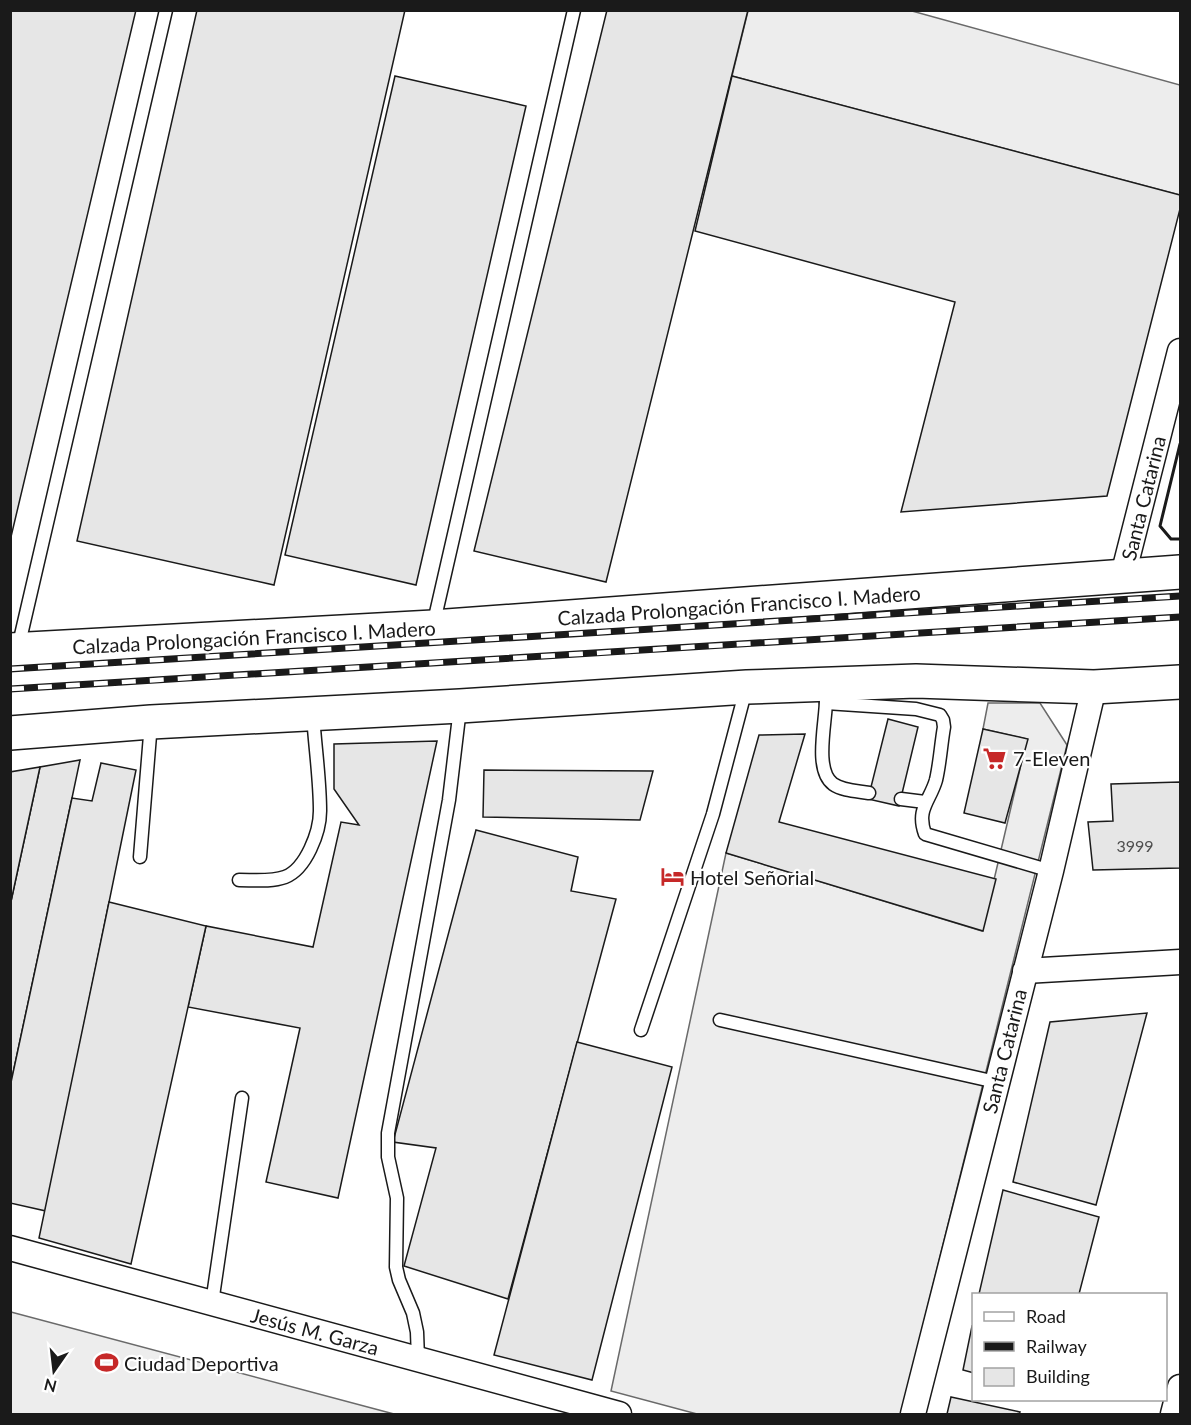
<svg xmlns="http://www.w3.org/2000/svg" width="1191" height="1425" viewBox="0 0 1191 1425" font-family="Lato,sans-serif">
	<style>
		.built { fill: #ededed; stroke: #6a6a6a; stroke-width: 1.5 }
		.building { fill: #e6e6e6; stroke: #1a1a1a; stroke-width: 1.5 }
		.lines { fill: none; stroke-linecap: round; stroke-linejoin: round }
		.lane-casing { stroke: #1a1a1a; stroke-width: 15 }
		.street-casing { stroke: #1a1a1a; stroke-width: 27 }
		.primary-casing { stroke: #1a1a1a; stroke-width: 36 }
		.lane { stroke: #fff; stroke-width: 12 }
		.street { stroke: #fff; stroke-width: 24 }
		.primary { stroke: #fff; stroke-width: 33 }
		.rail-casing { stroke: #1a1a1a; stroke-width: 7 }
		.rail { stroke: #fff; stroke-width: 4.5; stroke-dasharray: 14; stroke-linecap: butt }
		.wall { stroke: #1a1a1a; stroke-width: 3 }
		.labels { text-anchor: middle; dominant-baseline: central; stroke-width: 4.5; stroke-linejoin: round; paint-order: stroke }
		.number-label { font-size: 16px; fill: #4d4d4d }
		.street-label { font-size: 20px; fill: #1a1a1a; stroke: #fff }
		.poi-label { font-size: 20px; fill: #1a1a1a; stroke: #fff; text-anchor: start }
	</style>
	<rect width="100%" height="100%" fill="#fff"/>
	<!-- built -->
	<g class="built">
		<polygon points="748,11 912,11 1180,85 1180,195 732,76"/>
		<polygon points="988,703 1040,703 1067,745 901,1414 697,1414 611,1391 726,853 982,931 1027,739 983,729"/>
		<polygon points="10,1312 11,1312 394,1414 11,1414"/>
	</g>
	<!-- building -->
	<g class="building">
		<polygon points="10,10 136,10 10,541"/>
		<polygon points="197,10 405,10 274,585 77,541"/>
		<polygon points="607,10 748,10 606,582 474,551"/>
		<polygon points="395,76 526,106 416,585 285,555"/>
		<polygon points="732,76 1180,195 1180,209 1107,496 901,512 955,302 695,231"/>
		<polygon points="888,719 918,727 899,806 868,799"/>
		<polygon points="983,729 1028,739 1005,823 964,813"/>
		<polygon points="805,734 779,822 996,879 983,931 726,853 759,735"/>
		<polygon points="437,741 338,1198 266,1182 300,1028 188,1007 206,926 313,947 341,822 359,825 334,789 334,744"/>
		<polygon points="80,760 72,798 10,1087 10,906 40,767"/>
		<polygon points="101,763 136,770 46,1211 10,1203 10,1087 72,798 92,801"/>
		<polygon points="40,767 10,906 10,772"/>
		<polygon points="484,770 653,771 640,820 483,817"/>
		<polygon points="1180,782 1180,868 1093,870 1088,822 1113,821 1111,784"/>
		<polygon points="476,830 578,857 571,891 616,899 508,1299 404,1266 436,1148 393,1142"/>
		<polygon points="109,902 206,926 131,1264 39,1238"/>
		<polygon points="1147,1013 1096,1205 1013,1182 1050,1022"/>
		<polygon points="577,1042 672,1067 592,1380 494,1355"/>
		<polygon points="1003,1190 1099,1217 1079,1294 979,1294"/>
		<polygon points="972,1326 974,1327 974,1373 963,1370"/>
		<polygon points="951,1397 1020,1412 1019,1414 947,1414"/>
	</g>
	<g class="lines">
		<defs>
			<g id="lane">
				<polyline points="433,626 574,10"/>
				<polyline points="18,648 166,10"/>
				<path d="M826 697C827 719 813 769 833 784 843 791 858 791 869 793"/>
				<path d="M826 703 916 709 940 715 943 720 944 727C941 744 940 763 936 780 930 801 916 809 925 834L1051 871"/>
				<polyline points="901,799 925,802"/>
				<polyline points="140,857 151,723"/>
				<path d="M239 880C254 880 271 882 285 877 306 869 320 832 320 811 320 779 315 747 313 715"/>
				<polyline points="720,1020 996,1082"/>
				<polyline points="641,1030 713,814 746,689"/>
				<polyline points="212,1303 242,1098"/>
				<polyline points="418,1359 417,1332 413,1313 399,1280 396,1267 397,1198 388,1157 388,1133 449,800 460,708"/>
			</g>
			<g id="street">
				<polyline points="1123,575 1180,351"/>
				<polyline points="1025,971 1180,962"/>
				<polyline points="10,1248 619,1414"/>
				<polyline points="913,1414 1051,871 1094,687"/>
				<polyline points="1173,1414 1180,1387"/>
			</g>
			<g id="primary">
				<polyline points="10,650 433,627 1180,572"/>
				<polyline points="10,733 151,722 460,706 747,687 916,681 1094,687 1180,682"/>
			</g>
		</defs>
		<!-- lane casing -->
		<use href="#lane" class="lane-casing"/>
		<!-- street casing -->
		<use href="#street" class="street-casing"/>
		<!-- primary casing -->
		<use href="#primary" class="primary-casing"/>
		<!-- lane -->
		<use href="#lane" class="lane"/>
		<!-- street -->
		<use href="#street" class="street"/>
		<!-- primary -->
		<use href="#primary" class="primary"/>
		<defs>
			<g id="rail">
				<polyline points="10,669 1180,596"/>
				<polyline points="10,689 1180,617"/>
			</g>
		</defs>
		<!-- rail casing -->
		<use href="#rail" class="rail-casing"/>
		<!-- rail -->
		<use href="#rail" class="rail"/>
		<!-- wall -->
		<polyline class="wall" points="1180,444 1160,526 1171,539 1180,539"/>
	</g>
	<!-- icons -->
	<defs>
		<symbol id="supermarket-bare" viewBox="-9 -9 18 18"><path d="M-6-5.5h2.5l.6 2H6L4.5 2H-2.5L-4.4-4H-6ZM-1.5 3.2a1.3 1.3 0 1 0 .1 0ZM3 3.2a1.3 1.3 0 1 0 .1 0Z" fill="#c62828" stroke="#fff" stroke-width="2.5" paint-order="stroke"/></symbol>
		<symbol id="hotel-bare" viewBox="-9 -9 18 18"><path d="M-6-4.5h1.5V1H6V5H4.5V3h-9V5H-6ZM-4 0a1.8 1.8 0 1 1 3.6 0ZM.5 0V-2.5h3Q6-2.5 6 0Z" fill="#c62828" stroke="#fff" stroke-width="2.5" paint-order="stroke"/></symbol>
		<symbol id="stadium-bare" viewBox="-9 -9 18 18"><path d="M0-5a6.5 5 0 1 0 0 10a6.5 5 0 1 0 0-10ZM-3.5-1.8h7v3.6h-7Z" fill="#c62828" stroke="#fff" stroke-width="2.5" paint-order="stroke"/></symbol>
	</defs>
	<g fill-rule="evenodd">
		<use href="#supermarket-bare" x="978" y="742" width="33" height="33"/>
		<use href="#hotel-bare" x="656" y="860" width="33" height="33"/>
		<use href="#stadium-bare" x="90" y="1346" width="33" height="33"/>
	</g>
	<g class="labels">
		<!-- number labels -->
		<g class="number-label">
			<text x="1135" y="845">3999</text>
		</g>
		<!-- street labels -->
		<g class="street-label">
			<text transform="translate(1143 498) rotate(-76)">Santa Catarina</text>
			<text transform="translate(739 605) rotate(-4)">Calzada Prolongación Francisco I. Madero</text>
			<text transform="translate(254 637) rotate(-3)">Calzada Prolongación Francisco I. Madero</text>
			<text transform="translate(1004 1051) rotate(-76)">Santa Catarina</text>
			<text transform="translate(315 1331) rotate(15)">Jesús M. Garza</text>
		</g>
		<!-- poi labels -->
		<g class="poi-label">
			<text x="1013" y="758">7-Eleven</text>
			<text x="690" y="877">Hotel Señorial</text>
			<text x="124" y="1363">Ciudad Deportiva</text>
		</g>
	</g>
	<!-- border -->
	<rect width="1191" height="1425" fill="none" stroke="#1a1a1a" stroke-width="24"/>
	<!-- legend -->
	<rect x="972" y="1293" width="195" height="108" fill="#ffffff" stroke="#a3a3a3" stroke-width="1.5"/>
	<rect x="984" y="1312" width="30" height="9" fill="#ffffff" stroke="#a3a3a3" stroke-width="1.5"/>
	<text x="1026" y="1323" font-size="18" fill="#1a1a1a">Road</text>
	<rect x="984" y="1342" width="30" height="9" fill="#1a1a1a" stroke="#a3a3a3" stroke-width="1.5"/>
	<text x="1026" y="1353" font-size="18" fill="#1a1a1a">Railway</text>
	<rect x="984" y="1368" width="30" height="18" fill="#e6e6e6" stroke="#a3a3a3" stroke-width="1.5"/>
	<text x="1026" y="1383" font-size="18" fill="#1a1a1a">Building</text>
	<!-- north arrow -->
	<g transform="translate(54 1371) rotate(194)" stroke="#ffffff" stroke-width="4.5" paint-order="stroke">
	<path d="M0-4.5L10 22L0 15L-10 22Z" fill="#1a1a1a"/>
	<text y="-9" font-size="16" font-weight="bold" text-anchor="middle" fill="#1a1a1a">N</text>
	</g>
</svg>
